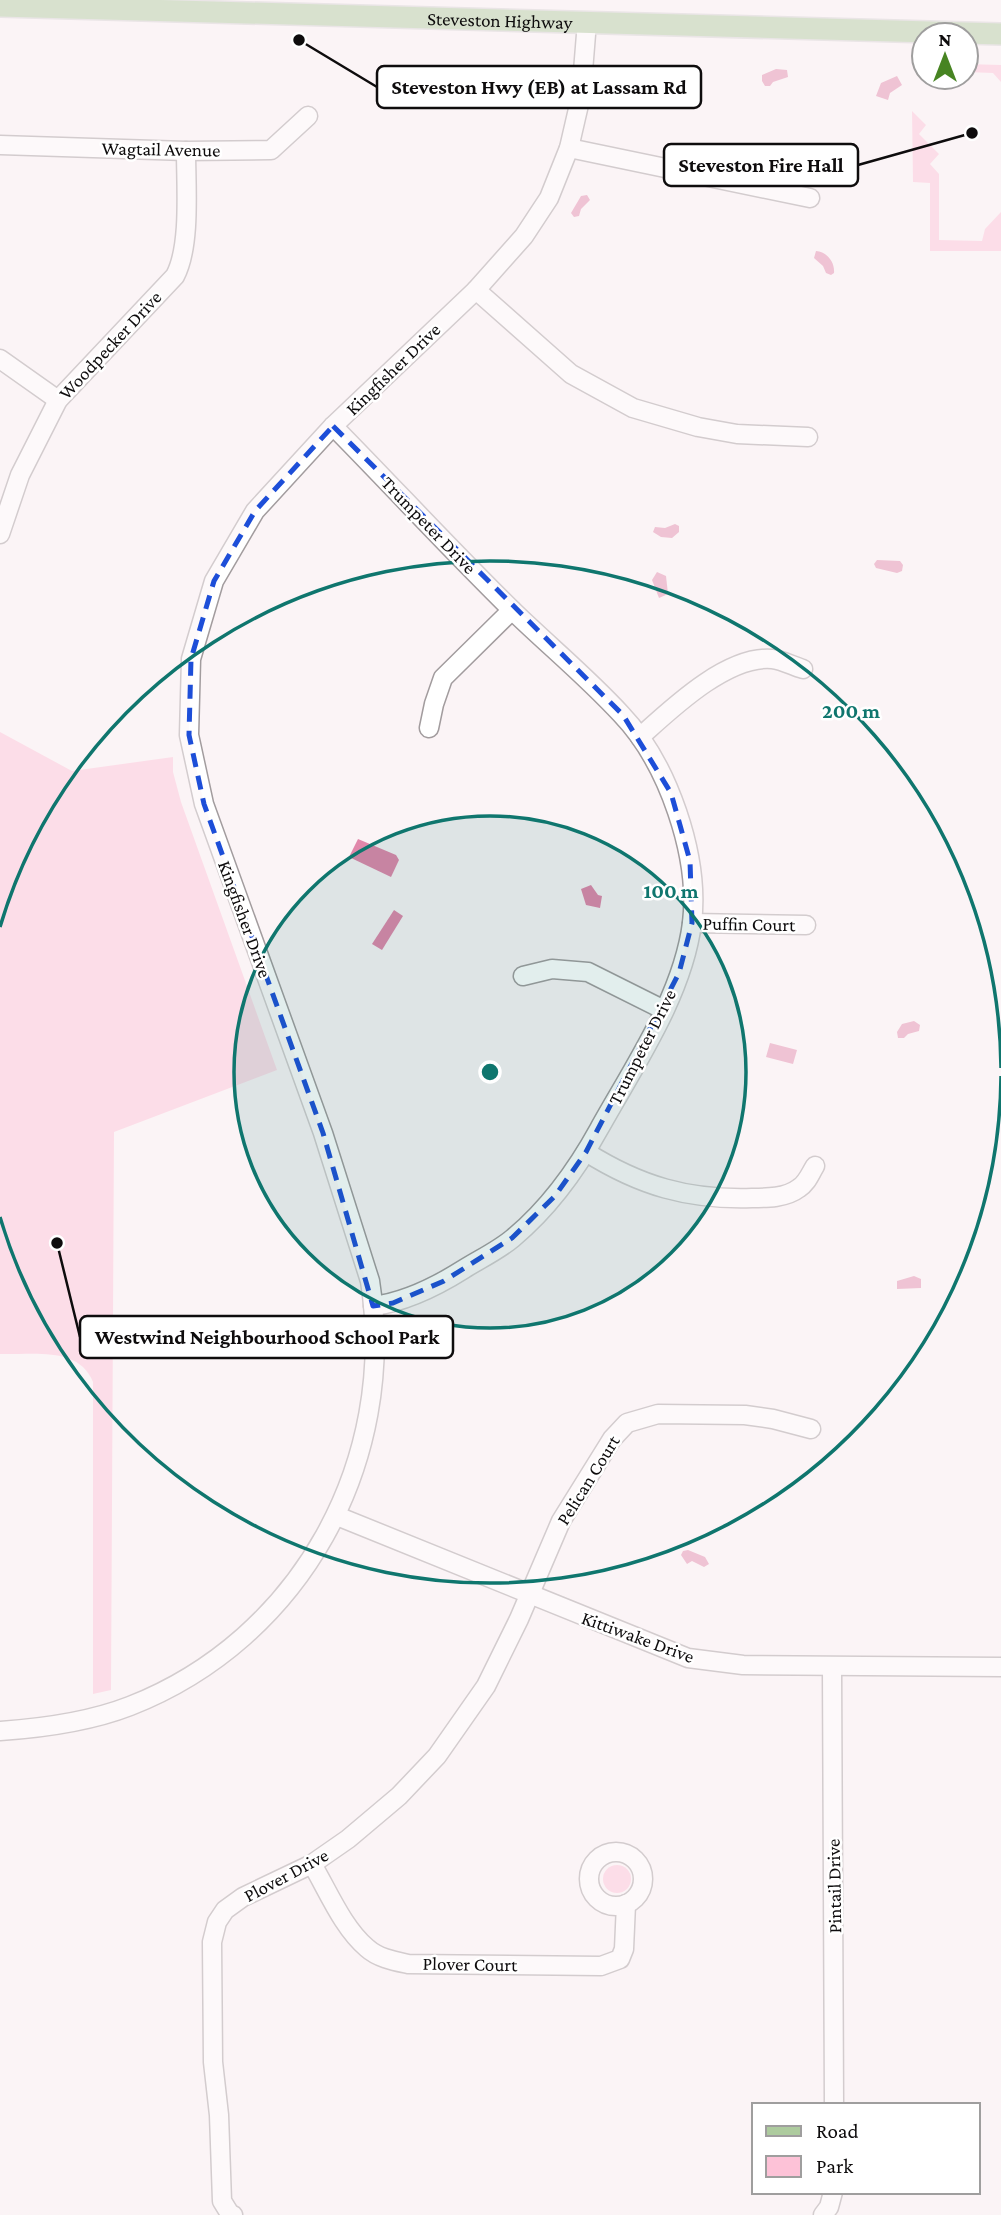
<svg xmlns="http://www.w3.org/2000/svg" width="1001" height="2215" viewBox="0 0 1001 2215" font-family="'Crimson Pro',serif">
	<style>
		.green { fill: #fdc2d7 }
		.water { fill: #e187aa }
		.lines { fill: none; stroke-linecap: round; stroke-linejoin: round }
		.minor-casing { stroke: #a29c9e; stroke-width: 21 }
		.major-casing { stroke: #d4d3d3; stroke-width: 24 }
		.minor { stroke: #fff; stroke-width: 18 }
		.major { stroke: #adcb9e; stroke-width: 21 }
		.marked { fill: none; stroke: #1d4ed8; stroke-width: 5; stroke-dasharray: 14 9; stroke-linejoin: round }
		.ring { fill: none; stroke: #0f766e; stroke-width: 3.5 }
		.labels { text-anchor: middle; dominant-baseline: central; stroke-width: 5; stroke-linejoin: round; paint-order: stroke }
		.street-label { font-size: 19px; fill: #0e0c0d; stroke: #fff }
		.centre { fill: #0f766e; stroke: #fff; stroke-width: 3.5 }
		.ring-label { font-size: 21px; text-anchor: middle; font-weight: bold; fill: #0f766e; stroke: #fff; stroke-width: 5; stroke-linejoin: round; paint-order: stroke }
		.leader { fill: none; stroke: #0e0c0d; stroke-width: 2.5 }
		.callout-dot { fill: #0e0c0d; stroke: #fff; stroke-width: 2.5 }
		.callout { fill: #fff; stroke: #0e0c0d; stroke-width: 2.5 }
		.callout-label { font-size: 21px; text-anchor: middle; font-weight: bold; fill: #0e0c0d }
	</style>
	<rect width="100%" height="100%" fill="#fbf4f6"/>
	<!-- green -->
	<g class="green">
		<polygon points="966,64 1001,65 1001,82 993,73 966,72"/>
		<polygon points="912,111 926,125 919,134 939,154 930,164 939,174 939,240 982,241 985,229 1001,212 1001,251 930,251 930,183 913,182"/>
		<path d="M0 732 72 771 173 757V772L181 802 277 1070 114 1132 111 1690 93 1694V1382C79 1346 33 1355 0 1354Z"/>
		<circle cx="617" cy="1879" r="14"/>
	</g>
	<!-- water -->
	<g class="water">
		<polygon points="776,69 787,70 788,77 773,82 770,86 765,86 762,81 762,75"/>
		<polygon points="897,76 902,85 890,93 888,100 876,96 881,83"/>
		<polygon points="587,195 590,200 581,209 579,216 574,217 571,213 581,196"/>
		<path d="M816 251C827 252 835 262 834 273L831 275 826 273 823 266 814 258Z"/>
		<polygon points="675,524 679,526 679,532 672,538 661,537 653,532 655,527 665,528"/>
		<polygon points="877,560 900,561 903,565 902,571 897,573 876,568 874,564"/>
		<polygon points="657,572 666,576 668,594 659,598 652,580"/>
		<polygon points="358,839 396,855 399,860 391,877 349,857"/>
		<polygon points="591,885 598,895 602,896 600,908 586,905 581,889"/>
		<polygon points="394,910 403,916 382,950 372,944"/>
		<polygon points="914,1021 920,1025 919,1031 908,1034 904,1038 898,1038 897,1032 902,1024"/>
		<polygon points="770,1043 797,1050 793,1064 766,1057"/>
		<polygon points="914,1276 921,1279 921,1288 897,1289 897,1281"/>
		<polygon points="688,1550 705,1557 709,1564 704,1567 692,1561 687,1564 681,1555 683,1551"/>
	</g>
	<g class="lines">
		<defs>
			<g id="minor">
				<polyline points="0,145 186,151 271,150 308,116"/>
				<polyline points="569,148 810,198"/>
				<polyline points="476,290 571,374 633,408 698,427 737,434 808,437"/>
				<polyline points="0,359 58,400"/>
				<path d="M333 426C393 487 451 550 512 610 548 645 587 677 621 714 668 763 700 856 692 923 683 995 634 1066 599 1129 577 1169 549 1208 513 1238 499 1250 480 1259 464 1269 437 1286 406 1302 373 1306"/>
				<path d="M0 534 20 475 58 400 175 276C191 246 186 186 186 151"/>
				<polyline points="429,728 434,704 443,678 512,610"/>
				<path d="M640 737C671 709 727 655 772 659 782 660 793 666 803 669"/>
				<polyline points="692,923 806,925"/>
				<polyline points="523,976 552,969 588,972 664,1010"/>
				<path d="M586 1152C640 1186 688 1200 752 1198 767 1198 786 1198 799 1188 807 1183 810 1174 815 1166"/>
				<polyline points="337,1516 688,1658 743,1665 1001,1667"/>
				<polyline points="832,1667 834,2105"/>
				<path d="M0 1731C44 1728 89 1722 130 1706 301 1639 398 1461 370 1281L323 1133 204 804 189 735 191 659 214 581 255 511 333 426 476 290 524 236 549 198 569 148 581 96 587 22"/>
				<circle cx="616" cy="1879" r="27"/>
				<path d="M312 1864C328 1891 343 1928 367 1948 378 1958 394 1961 408 1964L601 1966 620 1959 624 1949 626 1904"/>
				<polyline points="233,2215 230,2214 222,2201 219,2115 213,2062 212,1942 217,1922 225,1910 243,1897 312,1864 348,1839 399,1796 437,1756 486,1686 519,1619 561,1521 612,1439 627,1423 658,1414 745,1415 773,1419 811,1429"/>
				<polyline points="823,2215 829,2207 833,2192"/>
			</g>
			<g id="major">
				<path id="s1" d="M0 6 1001 34"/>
			</g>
		</defs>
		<!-- minor casing -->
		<use href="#minor" class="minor-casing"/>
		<!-- major casing -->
		<use href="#major" class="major-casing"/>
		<!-- minor -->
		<use href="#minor" class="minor"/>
		<!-- major -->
		<use href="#major" class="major"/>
	</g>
	<!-- marked area -->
	<path d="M0 0H1001V2215H0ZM333 426 623 715 671 793 690 861 692 923 679 973 586 1152 555 1196 512 1238 444 1281 393 1303 373 1306 323 1133 204 804 189 735 191 659 214 581 255 511Z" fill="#fbf4f6" fill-opacity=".55" fill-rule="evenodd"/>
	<path class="marked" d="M333 426 623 715 671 793 690 861 692 923 679 973 586 1152 555 1196 512 1238 444 1281 393 1303 373 1306 323 1133 204 804 189 735 191 659 214 581 255 511Z"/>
	<!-- distance rings -->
	<circle cx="490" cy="1072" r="256" fill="#0f766e" fill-opacity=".12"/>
	<g class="ring">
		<circle cx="490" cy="1072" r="256"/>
		<path d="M1001 1076A511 511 0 0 1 0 1217M0 927A511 511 0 0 1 1001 1068"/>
	</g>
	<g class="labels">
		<!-- street labels -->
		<g class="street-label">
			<text stroke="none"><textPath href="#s1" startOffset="500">Steveston Highway</textPath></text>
			<text transform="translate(161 149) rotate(1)">Wagtail Avenue</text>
			<text transform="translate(110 345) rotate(-47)">Woodpecker Drive</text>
			<text transform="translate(393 369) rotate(-44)">Kingfisher Drive</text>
			<text transform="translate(429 525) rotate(46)">Trumpeter Drive</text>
			<text transform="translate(245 919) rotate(70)">Kingfisher Drive</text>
			<text transform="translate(749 924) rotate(1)">Puffin Court</text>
			<text transform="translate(642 1047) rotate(-63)">Trumpeter Drive</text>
			<text transform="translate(588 1480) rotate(-58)">Pelican Court</text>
			<text transform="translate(638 1637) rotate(20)">Kittiwake Drive</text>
			<text transform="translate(286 1875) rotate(-28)">Plover Drive</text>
			<text transform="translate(834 1886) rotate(-91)">Pintail Drive</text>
			<text transform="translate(470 1964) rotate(1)">Plover Court</text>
		</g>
	</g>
	<circle cx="490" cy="1072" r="10" class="centre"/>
	<g class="ring-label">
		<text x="851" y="718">200 m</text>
		<text x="671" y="898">100 m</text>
	</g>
	<!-- callouts -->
	<path class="leader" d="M299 40L377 87M972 133L858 165M57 1243L80 1337"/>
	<g class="callout-dot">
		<circle cx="299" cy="40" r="7"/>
		<circle cx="972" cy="133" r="7"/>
		<circle cx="57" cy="1243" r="7"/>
	</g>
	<g class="callout">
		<rect x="377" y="66" width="324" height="42" rx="7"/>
		<rect x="664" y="144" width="194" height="42" rx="7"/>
		<rect x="80" y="1316" width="373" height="42" rx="7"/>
	</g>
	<g class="callout-label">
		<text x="539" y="94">Steveston Hwy (EB) at Lassam Rd</text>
		<text x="761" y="172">Steveston Fire Hall</text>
		<text x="267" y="1344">Westwind Neighbourhood School Park</text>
	</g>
	<!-- legend -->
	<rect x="752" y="2103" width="228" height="91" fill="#ffffff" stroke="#9f9e9e" stroke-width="2"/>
	<rect x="766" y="2126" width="35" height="10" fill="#adcb9e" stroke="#9f9e9e" stroke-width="2"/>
	<text x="816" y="2138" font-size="21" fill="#0e0c0d">Road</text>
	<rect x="766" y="2156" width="35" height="21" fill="#fdc2d7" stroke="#9f9e9e" stroke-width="2"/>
	<text x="816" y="2173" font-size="21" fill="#0e0c0d">Park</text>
	<!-- north arrow -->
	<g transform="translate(945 56)"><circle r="33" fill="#ffffff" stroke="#9f9e9e" stroke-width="2"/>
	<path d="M0-5L12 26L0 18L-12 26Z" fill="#478422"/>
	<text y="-10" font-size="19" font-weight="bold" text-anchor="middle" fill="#0e0c0d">N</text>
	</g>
</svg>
